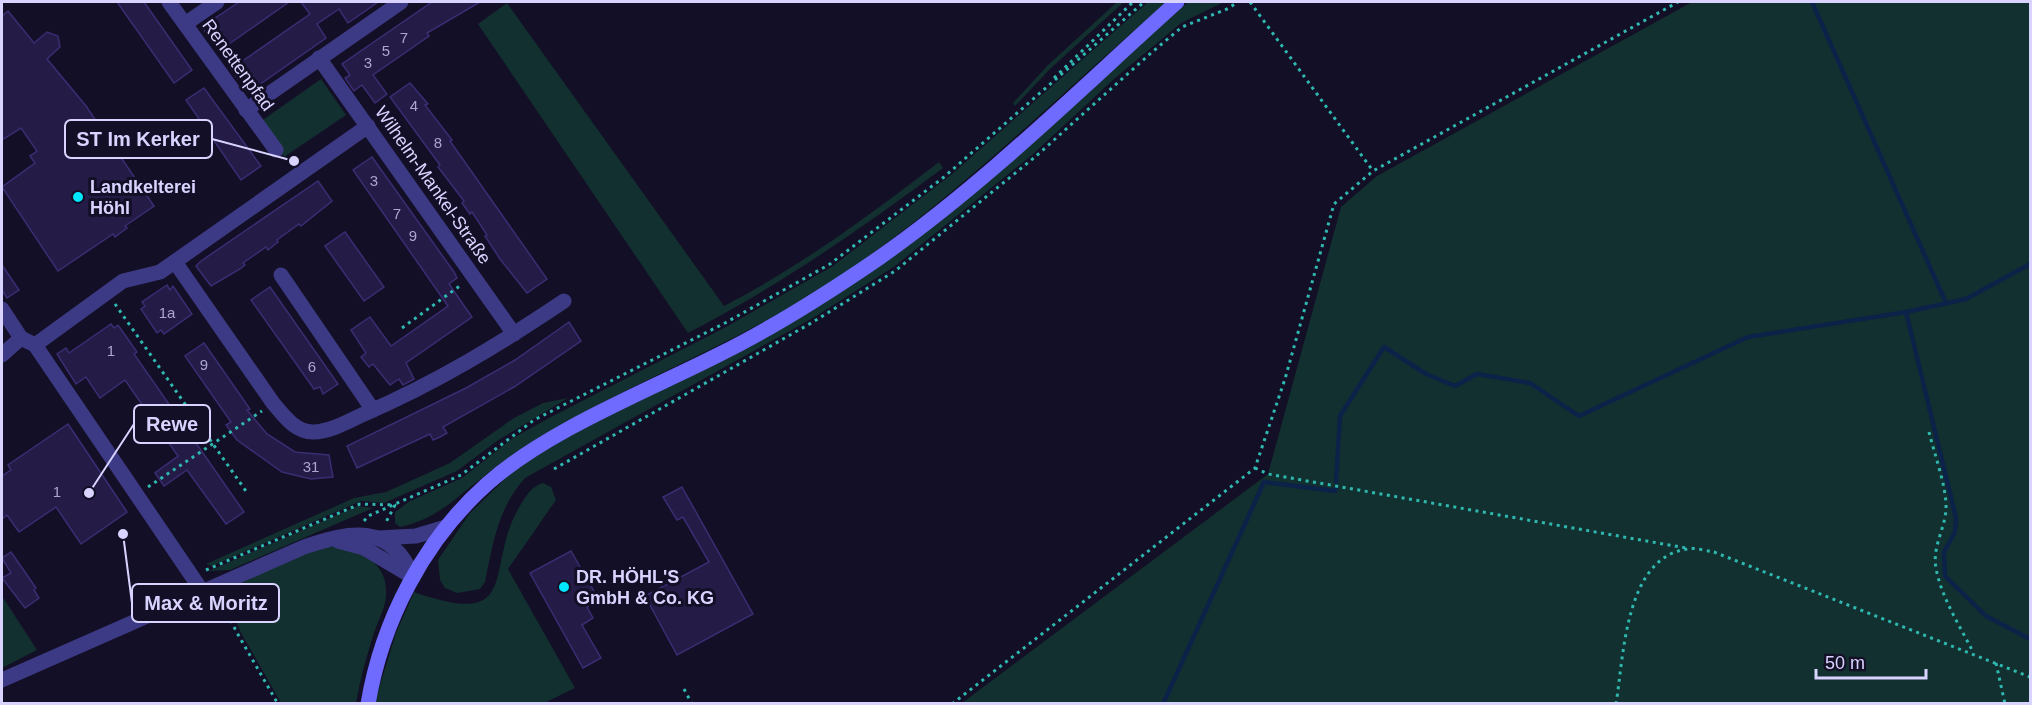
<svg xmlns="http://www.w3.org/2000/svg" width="2032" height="705" viewBox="0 0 2032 705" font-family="Arial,sans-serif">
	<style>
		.green { fill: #12302f }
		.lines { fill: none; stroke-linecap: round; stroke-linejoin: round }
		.stream { stroke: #0c2248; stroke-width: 4.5 }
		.building { fill: #241b47; stroke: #3b2d73; stroke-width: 1.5 }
		.path { stroke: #2fb8b0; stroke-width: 3; stroke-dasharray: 3 4.5; stroke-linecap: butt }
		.minor { stroke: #3d3a85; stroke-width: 15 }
		.tertiary { stroke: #3d3a85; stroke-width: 15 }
		.secondary { stroke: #6f6bff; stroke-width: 15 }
		.poi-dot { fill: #00e5ff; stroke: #130f26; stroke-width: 2 }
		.labels { text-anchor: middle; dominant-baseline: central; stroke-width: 6; stroke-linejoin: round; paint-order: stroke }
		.number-label { font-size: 15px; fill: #aca6d1 }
		.street-label { font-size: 18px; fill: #d9d4ff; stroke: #130f26 }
		.poi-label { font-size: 18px; font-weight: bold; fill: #d9d4ff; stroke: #130f26; text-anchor: start }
		.leader { fill: none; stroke: #d9d4ff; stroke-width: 2 }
		.callout-dot { fill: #d9d4ff; stroke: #130f26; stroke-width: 2 }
		.callout { fill: #130f26; stroke: #d9d4ff; stroke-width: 2 }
		.callout-label { font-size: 20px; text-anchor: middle; font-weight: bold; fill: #d9d4ff }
	</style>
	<rect width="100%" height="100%" fill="#130f26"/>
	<!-- green -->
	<g class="green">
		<polygon points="1117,2 1124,2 1051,68 1015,106 1013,103 1048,65"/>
		<path d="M1148 2H1167C1057 96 953 202 831 282 745 339 647 376 557 427 531 441 506 458 483 477 454 499 437 519 400 527L395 523V512L410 501 462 478 513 438 551 417 726 327 833 266 952 174Z"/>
		<path d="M1188 2H1224L1181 23 1114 79 1032 155 895 266 813 318 525 478C498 508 493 543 485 582L480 589 457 593 445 588 440 580 438 560 470 513 508 476 551 445 774 333 1109 72Z"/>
		<polygon points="1692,2 2030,2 2030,703 962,703 1268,474 1341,207 1377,176"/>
		<path d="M507 3 724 306C801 266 870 215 939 162L943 168C861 229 779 286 688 333L478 24Z"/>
		<polygon points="321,79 346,115 284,157 260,122"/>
		<polygon points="568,398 497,441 457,471 384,503 361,501 212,566 206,564 354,498 386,492 450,463 514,418 543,403"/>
		<path d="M543 483 551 487 556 500 508 569 575 688 544 703 374 704 396 633 414 592C527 632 481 563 523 501 528 493 533 486 543 483Z"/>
		<polygon points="357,506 373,508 230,570 209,571"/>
		<path d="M322 546C352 548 389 557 386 596 385 609 377 623 373 636 366 658 360 680 356 703H281L240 631 222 589Z"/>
		<polygon points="2,596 37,650 2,668"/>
	</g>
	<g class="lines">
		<!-- stream -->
		<g class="stream">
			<polyline points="1812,2 1946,303"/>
			<polyline points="1906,312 1956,518 1955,532 1944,552 1945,576 1986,616 2030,639"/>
			<polyline points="1336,482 1340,416 1384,347 1426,374 1455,386 1477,374 1530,383 1579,416 1748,337 1906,312 1966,299 2030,264"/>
			<polyline points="1163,704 1264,482 1335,491 1336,488"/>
		</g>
	</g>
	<!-- building -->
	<g class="building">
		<polygon points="117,2 144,2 192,70 174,83"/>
		<polygon points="239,2 289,2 229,44 220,30 209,38 202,27"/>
		<polygon points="301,2 378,2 348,23 339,9 317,24 326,38 259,85 250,71 238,79 231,69 310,14"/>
		<polygon points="432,2 480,2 427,33 429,36 373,75 387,94 375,103 362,85 354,91 345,78 350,75 342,64"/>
		<polygon points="8,11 34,43 47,32 58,36 60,47 47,59 86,106 154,206 125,226 127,228 115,237 113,234 58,271 2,187 35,163 30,156 37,151 21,128 2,140 2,16"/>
		<polygon points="410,83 428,104 425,105 452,140 450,141 547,279 527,293 500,259 485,236 487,235 472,212 470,214 462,203 464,201 438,167 440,165 390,97"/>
		<polygon points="204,88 261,166 241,180 186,100"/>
		<polygon points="372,157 454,272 457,278 449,284 472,317 406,363 414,379 403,385 399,379 390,385 373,364 369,367 361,357 366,353 351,330 370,317 391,346 448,306 353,170"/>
		<polygon points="318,181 332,201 301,226 299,224 277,240 278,242 268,250 266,247 243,263 245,265 240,269 211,286 196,266 201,261"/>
		<polygon points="345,232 384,287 364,301 325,246"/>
		<polygon points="2,265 19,290 7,298 2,290"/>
		<polygon points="167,285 170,290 173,286 192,314 164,334 161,330 157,333 141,309 145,306 142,302"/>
		<polygon points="270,287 338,384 323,394 320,387 314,389 251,300"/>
		<polygon points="569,322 581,341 514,387 443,427 447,433 440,437 433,440 430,434 357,468 347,446 466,388 515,360"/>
		<polygon points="111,324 114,328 118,325 137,352 134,354 244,512 226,524 187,470 164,486 155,473 178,456 125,380 100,398 86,377 76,384 57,354 66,348 69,353"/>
		<polygon points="204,343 250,409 247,410 267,434 295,452 329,455 333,477 311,479 282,472 237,440 226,425 231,422 185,356"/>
		<polygon points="68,424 127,512 81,544 56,507 19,532 7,515 2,519 2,476 11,470 8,465"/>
		<polygon points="682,487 753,614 677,655 645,596 709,562 683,517 677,520 663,497"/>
		<polygon points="571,551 599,600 587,607 593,618 582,625 601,658 583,668 530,573"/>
		<polygon points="11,552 36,588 34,590 39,598 25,608 2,578 11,573 2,558"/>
	</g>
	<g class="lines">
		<!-- path -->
		<g class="path">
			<polyline points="1250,2 1373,171"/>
			<polyline points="1054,78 1133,2"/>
			<polyline points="115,304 248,494"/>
			<polyline points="402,328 461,285"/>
			<path d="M1929 432C1934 453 1947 488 1946 509 1945 529 1932 547 1936 568 1941 597 1960 626 1973 652"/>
			<polyline points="1255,468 1268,474 1686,548"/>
			<polyline points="554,469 813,322 895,271 1035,157 1151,53 1182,27 1227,9 1238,2"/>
			<polyline points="148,487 262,411"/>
			<polyline points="364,521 368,516 461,475 534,420 725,323 830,264 944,177 1144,2"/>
			<polyline points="206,570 360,504 395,505 385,524"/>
			<polyline points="221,600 236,631 278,704"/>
			<polyline points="1996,663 2005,704"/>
			<polyline points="684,689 692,704"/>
			<polyline points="952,704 1255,468 1285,379 1334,204 1373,171 1678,2"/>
			<path d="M1616 704C1624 655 1625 558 1687 549 1695 547 1706 551 1714 552L2030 677"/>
		</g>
		<!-- minor -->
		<g class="minor">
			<polyline points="169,2 276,150"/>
			<polyline points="185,24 217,2"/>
			<polyline points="319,58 514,334"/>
			<polyline points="246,110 401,2"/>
			<path d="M175 262 273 403C284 416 295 432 313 432 330 432 349 421 364 414 436 383 500 344 564 301"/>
			<polyline points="281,275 373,410"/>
			<polyline points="2,309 21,338 35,345 202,591"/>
			<polyline points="35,345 123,281 160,272 368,126"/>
			<polyline points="2,355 21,338"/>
		</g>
		<!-- tertiary -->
		<g class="tertiary">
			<polyline points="379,538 416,536 446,527"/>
			<polyline points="338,541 364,548 413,577"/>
			<path d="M2 680 304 547C350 531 391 523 413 577"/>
		</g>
		<!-- secondary -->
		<path class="secondary" d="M368 704C382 621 424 540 487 484 546 431 647 391 718 355 775 327 828 293 879 258 986 183 1080 89 1177 2"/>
	</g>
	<!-- markers -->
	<g class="poi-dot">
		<circle cx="78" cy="197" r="6"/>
		<circle cx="564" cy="587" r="6"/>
	</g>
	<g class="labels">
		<!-- number labels -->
		<g class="number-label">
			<text x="404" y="37">7</text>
			<text x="386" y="50">5</text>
			<text x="368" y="62">3</text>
			<text x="414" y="105">4</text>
			<text x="438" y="142">8</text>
			<text x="374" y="180">3</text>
			<text x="397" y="213">7</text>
			<text x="413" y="235">9</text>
			<text x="167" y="312">1a</text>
			<text x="111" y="350">1</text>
			<text x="204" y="364">9</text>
			<text x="312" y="366">6</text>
			<text x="311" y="466">31</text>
			<text x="57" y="491">1</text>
		</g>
		<!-- street labels -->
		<g class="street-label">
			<text transform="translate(238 65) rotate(54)">Renettenpfad</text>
			<text transform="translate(433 185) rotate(55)">Wilhelm-Mankel-Straße</text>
		</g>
		<!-- poi labels -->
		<g class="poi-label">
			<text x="90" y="187">Landkelterei<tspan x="90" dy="21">Höhl</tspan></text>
			<text x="576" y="577">DR. HÖHL'S<tspan x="576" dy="21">GmbH &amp; Co. KG</tspan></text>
		</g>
	</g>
	<!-- callouts -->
	<path class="leader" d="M294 161L212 139M89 493L134 424M123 534L132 603"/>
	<g class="callout-dot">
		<circle cx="294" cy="161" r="6"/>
		<circle cx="89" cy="493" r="6"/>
		<circle cx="123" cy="534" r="6"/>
	</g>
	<g class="callout">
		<rect x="65" y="120" width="147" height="38" rx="6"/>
		<rect x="134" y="405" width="76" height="38" rx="6"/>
		<rect x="132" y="584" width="147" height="38" rx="6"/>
	</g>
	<g class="callout-label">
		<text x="138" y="146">ST Im Kerker</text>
		<text x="172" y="431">Rewe</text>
		<text x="206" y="610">Max &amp; Moritz</text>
	</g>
	<!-- border -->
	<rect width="2032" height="705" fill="none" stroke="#d9d4ff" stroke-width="6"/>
	<!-- scale -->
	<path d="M1816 669v9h110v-9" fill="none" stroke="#d9d4ff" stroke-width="3"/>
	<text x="1825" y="669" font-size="18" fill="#d9d4ff" stroke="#130f26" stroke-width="4.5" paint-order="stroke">50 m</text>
</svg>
